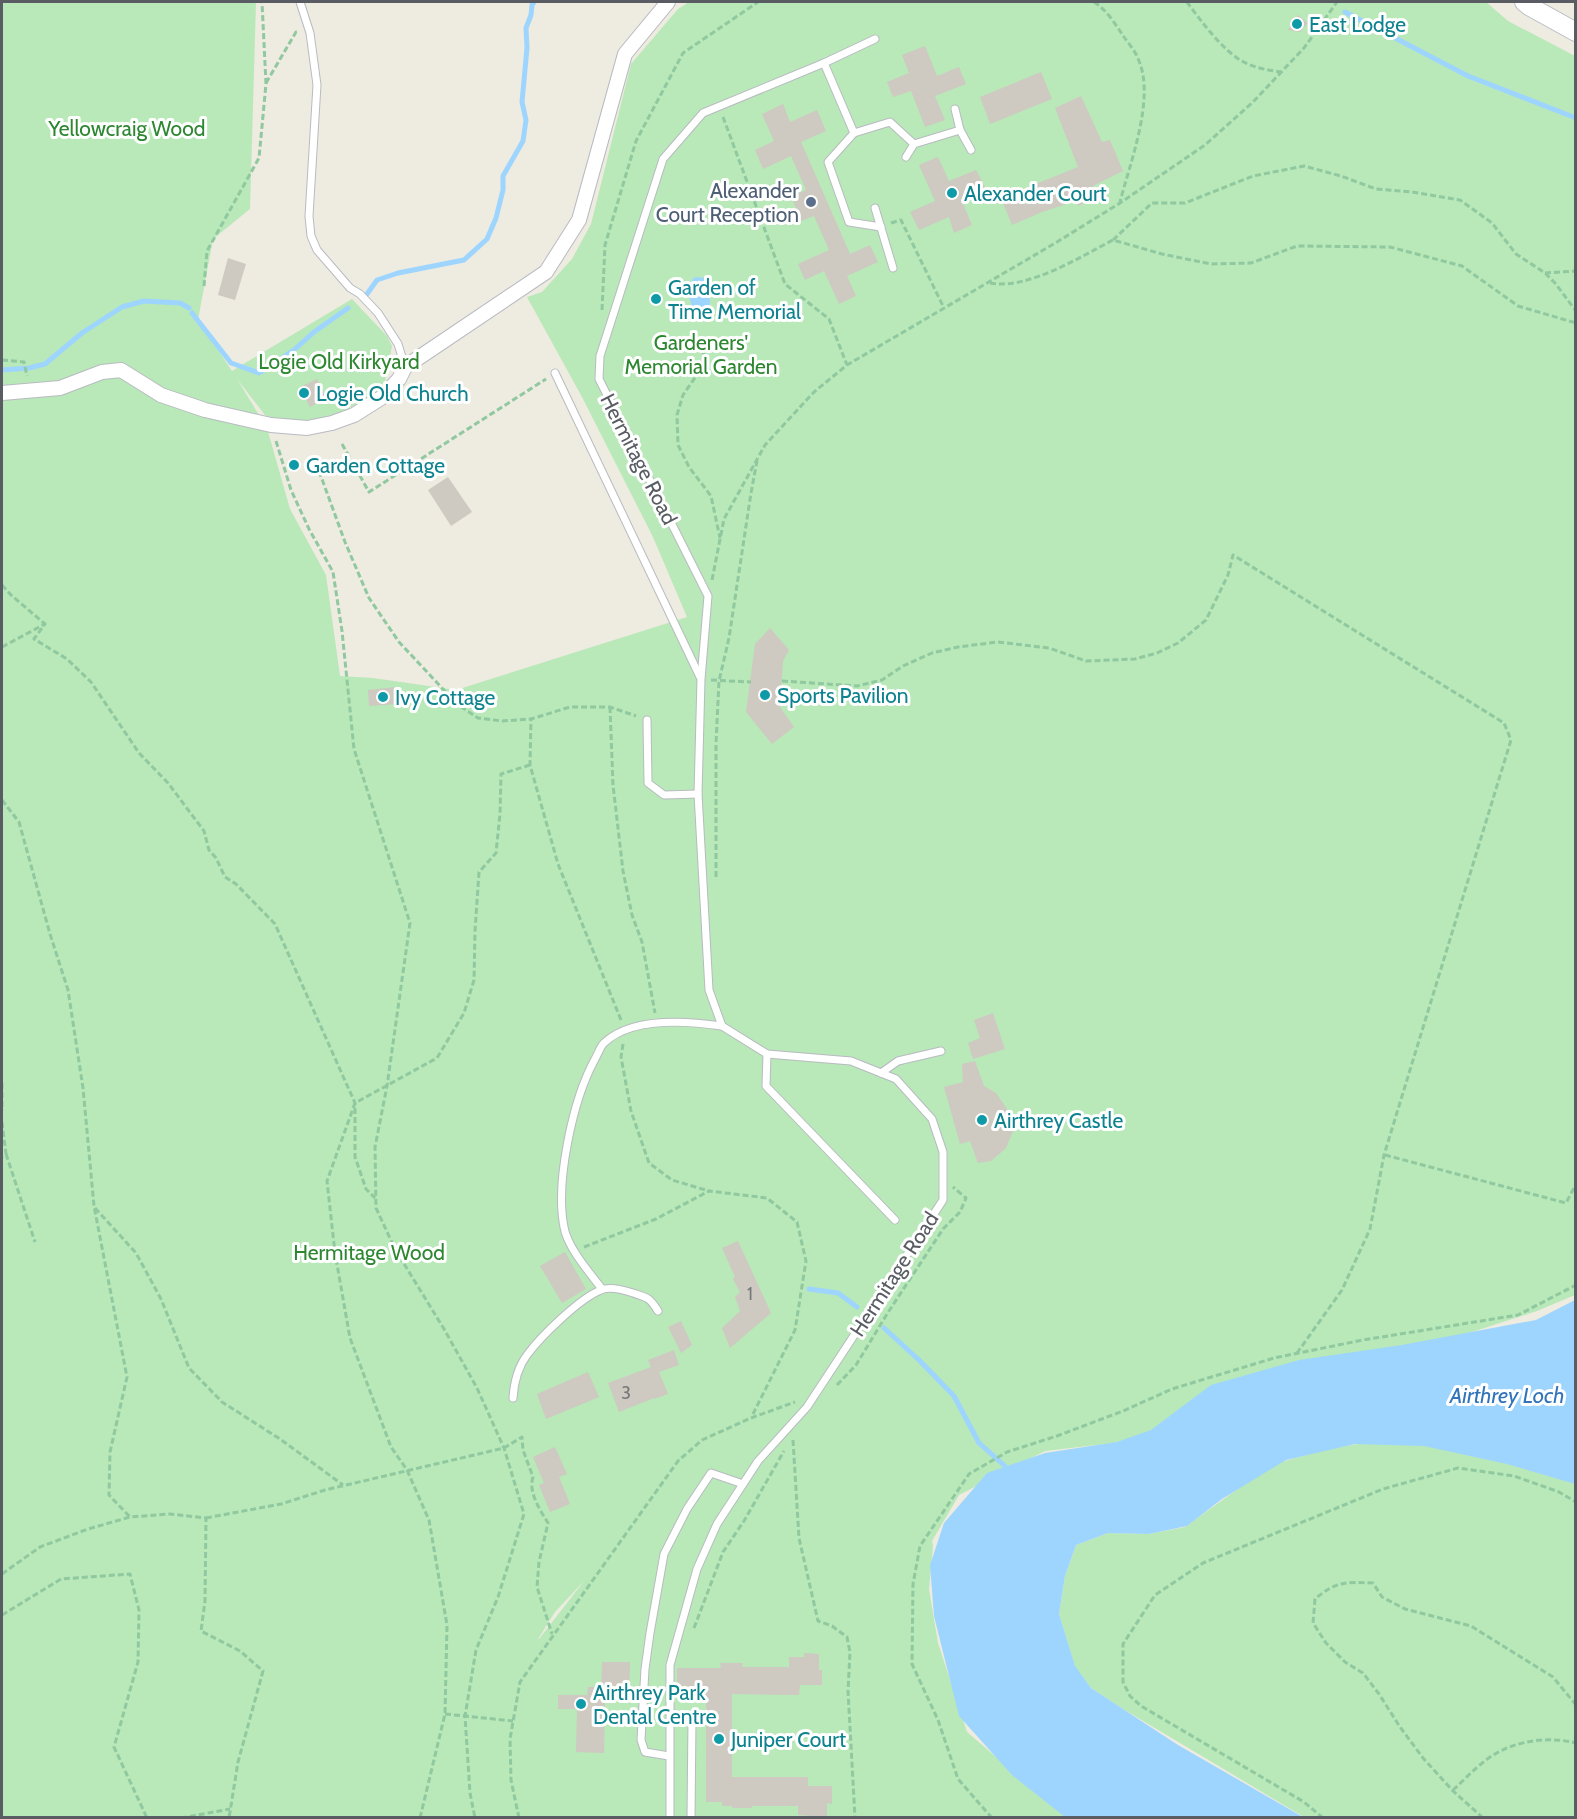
<svg xmlns="http://www.w3.org/2000/svg" width="1577" height="1819" viewBox="0 0 1577 1819" font-family="Cabin,sans-serif">
	<style>
		.green { fill: #b9e8b9; fill-rule: evenodd }
		.water { fill: #9ed5ff }
		.lines { fill: none; stroke-linecap: round; stroke-linejoin: round }
		.stream { stroke: #9ed5ff; stroke-width: 5 }
		.building { fill: #cec9c1 }
		.service-casing { stroke: #b8bbc1; stroke-width: 9 }
		.minor-casing { stroke: #b8bbc1; stroke-width: 16 }
		.secondary-casing { stroke: #b9bdc4; stroke-width: 20 }
		.path { stroke: #90c8a0; stroke-width: 3; stroke-dasharray: 6 3; stroke-linecap: butt }
		.service { stroke: #fff; stroke-width: 7 }
		.minor { stroke: #fff; stroke-width: 14 }
		.secondary { stroke: #fff; stroke-width: 18 }
		.culture-dot { fill: #0f9aa8; stroke: #fff; stroke-width: 2 }
		.service-dot { fill: #5c6f8a; stroke: #fff; stroke-width: 2 }
		.labels { text-anchor: middle; dominant-baseline: central; stroke-width: 6; stroke-linejoin: round; paint-order: stroke }
		.number-label { font-size: 18px; fill: #76787a }
		.culture-label { font-size: 21px; fill: #0d838f; stroke: #fff; text-anchor: start }
		.park-label { font-size: 21px; fill: #2c8730; stroke: #fff }
		.service-label { font-size: 21px; fill: #4e5e75; stroke: #fff; text-anchor: end }
		.street-label { font-size: 21px; fill: #595d63; stroke: #fff }
		.water-label { font-size: 22px; font-style: italic; fill: #3174bb; stroke: #fff }
	</style>
	<rect width="100%" height="100%" fill="#eeebe0"/>
	<!-- green -->
	<g class="green">
		<path d="M2 2H256L250 209 213 239 198 320 232 371 352 299 387 336 392 346 384 387 372 396 334 416 319 419 282 422 265 415 237 379 267 428 290 509 326 575 340 676 373 678 456 690 687 617 653 537 582 397 527 297 542 292 572 259 591 224 631 64 678 9 689 2H1486L1508 21 1575 56V1295L1537 1311 1139 1440 1045 1451 959 1495 932 1541 933 1546 929 1589 938 1643 967 1732 1066 1817 2 1818ZM584 1581 539 1639H538L555 1612Z"/>
		<polygon points="1369,1442 1440,1445 1534,1468 1575,1484 1575,1817 1304,1817 1123,1709 1091,1688 1075,1667 1059,1614 1065,1576 1076,1545 1108,1533 1149,1534 1185,1527 1271,1465 1323,1450"/>
	</g>
	<!-- water -->
	<g class="water">
		<path d="M695 277 706 278C713 287 710 298 709 309 703 313 699 313 693 310 690 297 683 287 695 277Z"/>
		<polygon points="1575,1300 1575,1484 1507,1464 1424,1446 1355,1444 1286,1460 1222,1499 1187,1526 1149,1534 1108,1533 1076,1545 1065,1576 1059,1614 1075,1666 1091,1688 1178,1745 1303,1817 1065,1817 1012,1775 959,1716 934,1616 930,1565 944,1523 987,1473 1045,1453 1117,1442 1151,1430 1211,1385 1299,1360 1402,1345 1536,1320"/>
	</g>
	<g class="lines">
		<!-- stream -->
		<g class="stream">
			<polyline points="1345,12 1468,76 1576,118"/>
			<polyline points="367,294 377,280 398,273 464,260 487,239 496,218 503,190 503,176 523,141 526,120 522,102 527,48 526,28 531,15 532,5 534,2"/>
			<polyline points="192,313 231,363 259,373 294,350 314,332 348,308"/>
			<polyline points="2,370 29,368 45,364 82,333 122,307 144,301 180,303 189,308"/>
			<polyline points="809,1289 838,1293 857,1307"/>
			<polyline points="884,1328 919,1360 954,1396 979,1443 1005,1466"/>
		</g>
	</g>
	<!-- building -->
	<g class="building">
		<polygon points="1298,15 1308,23 1300,32 1288,30"/>
		<polygon points="925,46 937,76 959,67 966,84 935,96 945,120 925,127 911,91 893,97 887,82 909,73 902,55"/>
		<polygon points="1041,72 1052,99 990,124 980,97"/>
		<polygon points="1081,96 1102,142 1110,140 1123,171 1093,186 1097,197 1078,206 1076,201 1042,212 1012,225 1001,198 1078,167 1055,108"/>
		<polygon points="783,104 790,122 817,110 826,131 801,142 850,254 870,245 878,262 847,276 856,296 839,304 824,271 805,280 798,264 829,250 814,216 801,221 791,196 806,190 791,156 763,169 755,150 774,141 762,114"/>
		<polygon points="938,157 949,181 976,170 985,187 961,199 972,225 954,233 949,217 919,230 910,212 935,201 919,165"/>
		<polygon points="228,258 246,264 235,300 218,295"/>
		<polygon points="317,379 327,398 310,407 300,387"/>
		<polygon points="448,477 472,512 451,526 428,490"/>
		<polygon points="770,628 789,650 783,661 780,707 794,727 772,744 746,712 755,644"/>
		<polygon points="396,687 397,704 369,706 368,690"/>
		<polygon points="993,1013 1005,1049 973,1059 968,1043 980,1038 974,1020"/>
		<polygon points="975,1061 984,1086 996,1093 1007,1109 1013,1131 1006,1148 991,1161 978,1163 970,1141 960,1144 944,1087 963,1082 962,1064"/>
		<polygon points="738,1241 771,1313 730,1348 722,1328 740,1311 735,1297 740,1292 733,1279 735,1277 722,1248"/>
		<polygon points="565,1252 586,1289 562,1303 540,1266"/>
		<polygon points="681,1321 692,1345 681,1353 668,1327"/>
		<polygon points="674,1350 679,1365 659,1372 668,1394 654,1399 654,1398 619,1412 608,1383 651,1367 648,1360"/>
		<polygon points="588,1372 599,1397 546,1419 537,1394"/>
		<polygon points="555,1447 567,1474 559,1477 570,1504 550,1512 539,1485 544,1483 533,1457"/>
		<polygon points="804,1653 819,1654 819,1670 822,1670 822,1685 800,1685 799,1695 732,1694 732,1777 808,1777 808,1786 832,1786 832,1804 827,1803 827,1817 798,1815 798,1806 752,1806 752,1808 732,1808 732,1806 722,1806 722,1802 706,1802 706,1701 682,1701 682,1686 677,1686 677,1668 721,1668 720,1663 743,1663 742,1667 789,1667 789,1657 804,1657"/>
		<polygon points="602,1662 630,1662 629,1698 605,1697 604,1753 576,1752 577,1709 558,1709 558,1695 587,1695 588,1687 601,1687"/>
	</g>
	<g class="lines">
		<defs>
			<g id="service">
				<polyline points="300,2 310,33 317,85 309,216 311,236 317,250 350,288 360,294 378,313 398,344 405,367"/>
				<polyline points="824,63 854,133"/>
				<polyline points="955,109 960,130"/>
				<polyline points="914,144 960,130 971,150"/>
				<polyline points="875,208 893,268"/>
				<polyline points="881,227 849,222 828,162 854,133 890,122 914,144 906,157"/>
				<polyline points="555,373 700,677"/>
				<polyline points="647,720 648,783 664,795 698,794"/>
				<polyline points="767,1054 766,1086 895,1220"/>
				<polyline points="881,1073 898,1061 941,1051"/>
				<path d="M602 1289C590 1273 567 1247 564 1227 555 1182 573 1099 595 1059 598 1054 600 1047 604 1043 632 1016 688 1021 722 1026"/>
				<path d="M513 1398C514 1383 518 1367 527 1355 541 1336 580 1298 601 1290 610 1286 624 1290 633 1293 648 1298 649 1297 658 1311"/>
				<polyline points="671,1713 692,1719 691,1818"/>
				<polyline points="669,1756 645,1752 641,1740 645,1669 650,1633 664,1554 687,1509 711,1473 743,1484"/>
				<polyline points="670,1818 670,1665 697,1569 717,1524 758,1461 807,1407 943,1200 943,1152 932,1119 896,1079 851,1061 767,1054 722,1026 709,990 698,794 701,679 708,596 599,379 600,356 663,159 703,113 824,63 875,39"/>
			</g>
			<polyline id="minor" points="2,393 60,388 102,372 121,370 161,395 205,410 271,425 307,428 332,423 354,415 381,398 399,379 405,367 546,272 579,220 625,54 668,2"/>
			<polyline id="secondary" points="1524,2 1529,6 1576,32"/>
		</defs>
		<!-- service casing -->
		<use href="#service" class="service-casing"/>
		<!-- minor casing -->
		<use href="#minor" class="minor-casing"/>
		<!-- secondary casing -->
		<use href="#secondary" class="secondary-casing"/>
		<!-- path -->
		<g class="path">
			<path d="M1094 2C1106 9 1116 25 1124 37 1129 44 1136 52 1139 61 1155 99 1130 163 1120 202"/>
			<path d="M1187 2C1200 20 1219 45 1237 58 1250 67 1266 70 1281 72"/>
			<polyline points="266,83 296,32 299,32"/>
			<polyline points="723,117 785,284 829,319 847,365"/>
			<polyline points="891,223 901,220 944,308"/>
			<polyline points="1113,240 1152,203 1185,203 1253,176 1304,166 1341,176 1376,189 1412,192 1460,200 1492,223 1516,254 1545,273 1555,283 1576,311"/>
			<polyline points="1545,273 1576,271"/>
			<path d="M990 283C1028 290 1080 257 1113 240L1162 254 1211 264 1251 263 1297 246 1390 247 1462 266 1518 306 1576 323"/>
			<polyline points="204,286 207,251 259,158 266,84 262,2"/>
			<polyline points="602,310 605,245 636,141 683,53 758,2"/>
			<polyline points="705,344 701,369 683,395 677,415 678,445 689,467 711,496 720,538"/>
			<polyline points="2,360 24,362 27,376"/>
			<polyline points="276,441 291,490 309,529 333,572 342,631 354,749 410,923 387,1086 375,1147 376,1208 395,1249 444,1329 477,1388 504,1448 524,1514 498,1597 476,1650 465,1716 470,1793 475,1818"/>
			<polyline points="342,444 369,492 546,379"/>
			<polyline points="319,471 345,542 369,598 399,642 457,704 478,718 502,721 531,719"/>
			<polyline points="712,580 724,519 765,445 814,392 847,365 1057,242 1120,203 1205,145 1252,103 1304,48 1337,2"/>
			<polyline points="2,585 11,595 45,624"/>
			<polyline points="2,647 45,624 34,639 67,659 91,682 139,753 168,783 204,831 209,850 216,858 225,877 236,884 275,924 355,1103 355,1157 366,1189 375,1198"/>
			<polyline points="711,680 751,682"/>
			<polyline points="782,681 857,686 882,680 903,666 932,653 958,647 998,642 1049,648 1086,661 1135,659 1157,653 1178,643 1206,620 1228,575 1233,555 1504,723 1511,740 1384,1155 1370,1229 1342,1290 1297,1353"/>
			<polyline points="610,707 613,785 623,871 632,915 642,942 655,1013"/>
			<polyline points="2,800 19,822 50,934 68,990 83,1088 94,1206 127,1377 110,1452 109,1495 130,1517"/>
			<polyline points="716,877 716,743 719,681 729,638 751,493 757,461"/>
			<polyline points="621,1020 558,864 530,765 531,719 570,707 610,707 636,716"/>
			<polyline points="623,1044 621,1057 631,1111 649,1163 672,1180 709,1191"/>
			<polyline points="2,1083 2,1111"/>
			<polyline points="2,1122 6,1154 2,1157"/>
			<polyline points="6,1154 35,1242"/>
			<polyline points="1385,1155 1566,1203 1576,1184"/>
			<polyline points="95,1208 136,1253 161,1299 189,1368 222,1402 280,1439 343,1485"/>
			<polyline points="584,1247 656,1219 709,1191 767,1198 797,1222 806,1261 795,1330 752,1416"/>
			<polyline points="837,1385 856,1365 887,1314 943,1229 960,1212 966,1198 953,1187"/>
			<polyline points="793,1440 799,1538 818,1621 832,1626 847,1637 850,1652 848,1691 855,1818"/>
			<path d="M206 1518 281 1504 325 1490 504 1448 522 1437 523 1450 533 1477C528 1492 540 1510 548 1523L539 1562 537 1587 552 1634"/>
			<polyline points="2,1574 40,1547 88,1529 130,1517 170,1514 206,1518 205,1601 201,1631 240,1651 263,1671 238,1762 229,1818"/>
			<polyline points="2,1615 61,1579 130,1574 139,1610 138,1662 114,1747 147,1818"/>
			<polyline points="694,1628 723,1552 744,1521 784,1451"/>
			<polyline points="445,1714 513,1721"/>
			<path d="M1453 1790C1462 1782 1471 1772 1481 1764 1506 1742 1544 1735 1576 1743"/>
			<polyline points="181,1818 230,1809"/>
			<polyline points="420,1818 445,1714 447,1625 429,1520 407,1470 391,1447 350,1338 335,1253 327,1181 355,1103 437,1058 464,1013 474,980 475,931 479,872 496,853 500,814 501,774 530,765"/>
			<polyline points="519,1818 511,1780 510,1739 520,1682 678,1461 702,1440 751,1418 795,1402"/>
			<polyline points="992,1818 958,1779 938,1720 912,1664 913,1584 920,1546 969,1474 1007,1452 1057,1436 1123,1411 1172,1389 1274,1358 1363,1340 1518,1315 1576,1285"/>
			<polyline points="1323,1818 1304,1802 1141,1706 1130,1696 1123,1682 1123,1644 1155,1595 1203,1563 1383,1489 1458,1468 1514,1476 1559,1492 1576,1502"/>
			<path d="M1483 1818 1453 1791 1423 1758 1400 1727 1379 1694 1363 1673 1345 1662 1326 1643 1313 1623 1315 1599C1336 1581 1346 1582 1373 1583L1382 1597 1405 1609 1471 1626 1553 1677 1576 1705"/>
		</g>
		<!-- service -->
		<use href="#service" class="service"/>
		<!-- minor -->
		<use href="#minor" class="minor"/>
		<!-- secondary -->
		<use href="#secondary" class="secondary"/>
	</g>
	<!-- markers -->
	<g class="culture-dot">
		<circle cx="1297" cy="24" r="6"/>
		<circle cx="952" cy="193" r="6"/>
		<circle cx="656" cy="299" r="6"/>
		<circle cx="304" cy="393" r="6"/>
		<circle cx="294" cy="465" r="6"/>
		<circle cx="765" cy="695" r="6"/>
		<circle cx="383" cy="697" r="6"/>
		<circle cx="982" cy="1120" r="6"/>
		<circle cx="581" cy="1704" r="6"/>
		<circle cx="719" cy="1739" r="6"/>
	</g>
	<circle class="service-dot" cx="811" cy="202" r="6"/>
	<g class="labels">
		<!-- number labels -->
		<g class="number-label">
			<text x="750" y="1294">1</text>
			<text x="626" y="1393">3</text>
		</g>
		<!-- culture labels -->
		<g class="culture-label">
			<text x="1309" y="24">East Lodge</text>
			<text x="964" y="193">Alexander Court</text>
			<text x="668" y="287">Garden of<tspan x="668" dy="24">Time Memorial</tspan></text>
			<text x="316" y="393">Logie Old Church</text>
			<text x="306" y="465">Garden Cottage</text>
			<text x="777" y="695">Sports Pavilion</text>
			<text x="395" y="697">Ivy Cottage</text>
			<text x="994" y="1120">Airthrey Castle</text>
			<text x="593" y="1692">Airthrey Park<tspan x="593" dy="24">Dental Centre</tspan></text>
			<text x="731" y="1739">Juniper Court</text>
		</g>
		<!-- park labels -->
		<g class="park-label">
			<text x="127" y="128">Yellowcraig Wood</text>
			<text x="701" y="342">Gardeners'<tspan x="701" dy="24">Memorial Garden</tspan></text>
			<text x="339" y="361">Logie Old Kirkyard</text>
			<text x="369" y="1252">Hermitage Wood</text>
		</g>
		<!-- service labels -->
		<g class="service-label">
			<text x="799" y="190">Alexander<tspan x="799" dy="24">Court Reception</tspan></text>
		</g>
		<!-- street labels -->
		<g class="street-label">
			<text transform="translate(639 459) rotate(63)">Hermitage Road</text>
			<text transform="translate(894 1274) rotate(-57)">Hermitage Road</text>
		</g>
		<!-- water labels -->
		<g class="water-label">
			<text x="1507" y="1395">Airthrey Loch</text>
		</g>
	</g>
	<!-- border -->
	<rect width="1577" height="1819" fill="none" stroke="#595d63" stroke-width="6"/>
</svg>
